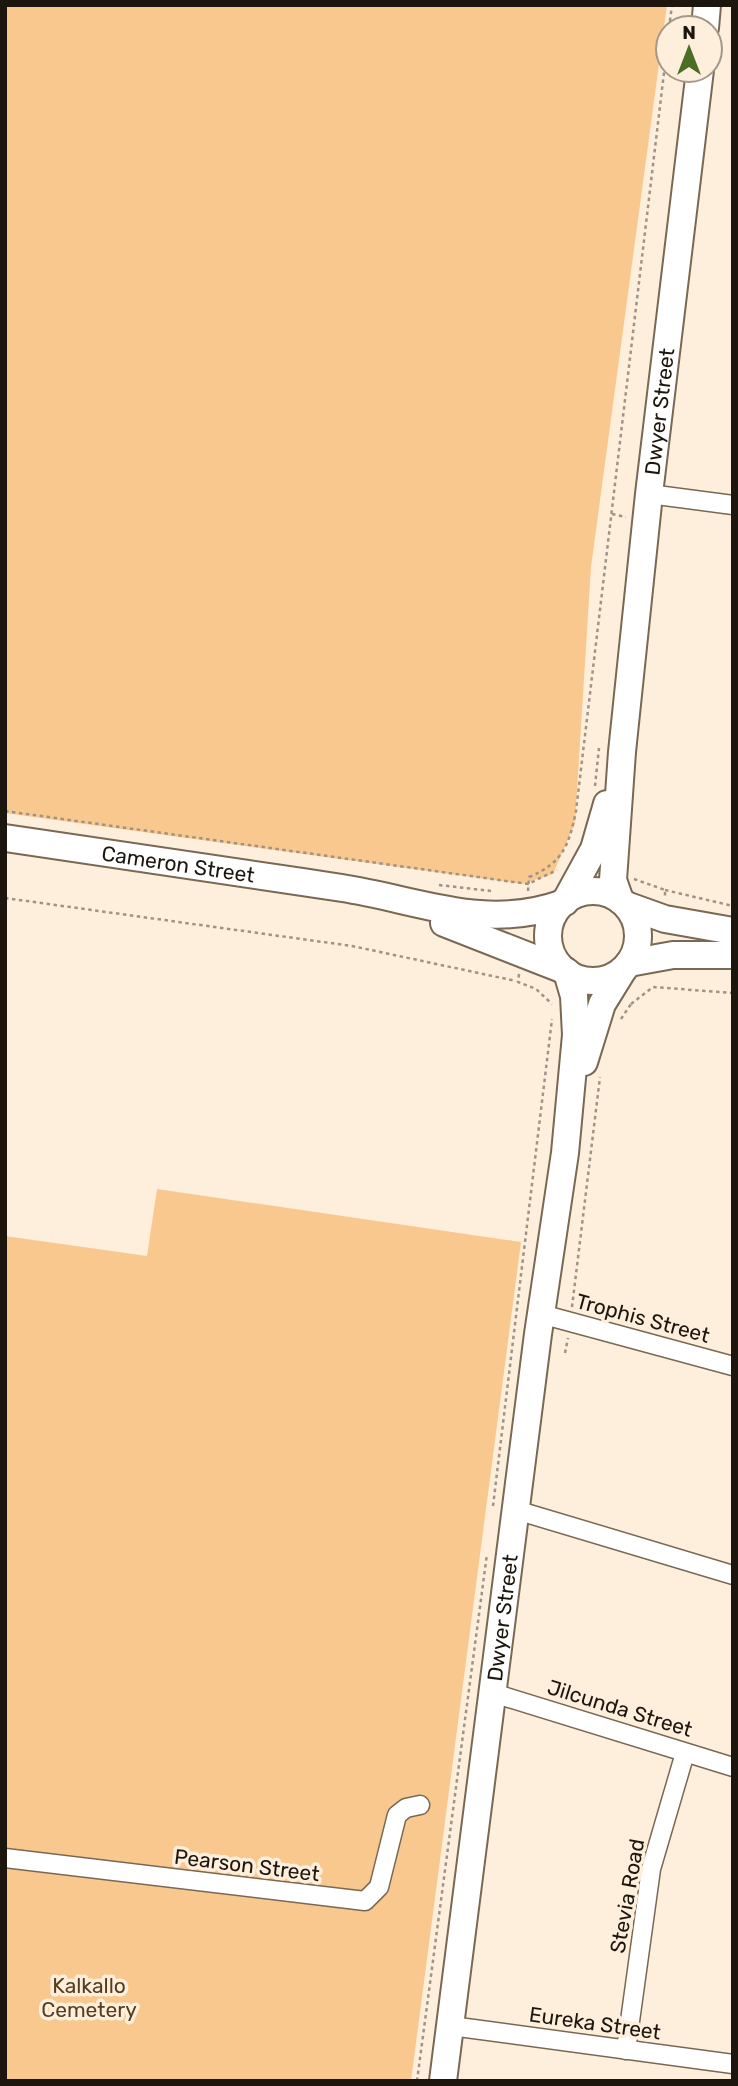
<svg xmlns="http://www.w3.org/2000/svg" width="738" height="2086" viewBox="0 0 738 2086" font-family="Rubik,sans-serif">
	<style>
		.green { fill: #f9c88e }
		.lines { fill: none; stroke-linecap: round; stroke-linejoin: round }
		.street-casing { stroke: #796854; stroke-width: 21 }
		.secondary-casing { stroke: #796854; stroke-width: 30 }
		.path { stroke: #a09386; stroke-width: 2.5; stroke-dasharray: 3.5 3.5; stroke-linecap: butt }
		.street { stroke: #fff; stroke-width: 18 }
		.secondary { stroke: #fff; stroke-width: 26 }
		.labels { text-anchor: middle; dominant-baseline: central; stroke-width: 7; stroke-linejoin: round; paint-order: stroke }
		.street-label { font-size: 21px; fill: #1d160e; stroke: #feeedc }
		.park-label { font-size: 21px; fill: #563d1d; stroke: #feeedc }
	</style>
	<rect width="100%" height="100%" fill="#feeedc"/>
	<!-- green -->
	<g class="green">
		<polygon points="5,5 667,5 591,567 575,823 553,874 522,884 5,813"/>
		<polygon points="157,1189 521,1242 411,2081 5,2081 5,1236 147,1256"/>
	</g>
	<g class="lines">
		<defs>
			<g id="street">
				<polyline points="649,494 733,505"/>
				<polyline points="541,1314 733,1366"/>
				<polyline points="516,1510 733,1575"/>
				<polyline points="493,1693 733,1767"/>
				<polyline points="5,1858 365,1901 379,1887 397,1815 406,1808 420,1805"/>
				<polyline points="451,2026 733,2064"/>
				<polyline points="626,2050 651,1869 685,1753"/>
			</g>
			<g id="secondary">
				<polyline points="705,28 707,5"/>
				<path id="s1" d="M5 838C118 855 230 871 342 888 419 900 484 931 561 904"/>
				<circle cx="593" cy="936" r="45"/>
				<path id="s2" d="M620 900 613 880 622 752 649 494 700 70"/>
				<polyline points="565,902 594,849 607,804"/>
				<polyline points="626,905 665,919 733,931"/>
				<polyline points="444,923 564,970"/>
				<polyline points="629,963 673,955 733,955"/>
				<polyline points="584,1062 602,1004 623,970"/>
				<path id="s3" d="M443 2081 538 1334 565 1153 576 1035 574 996 567 972"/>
			</g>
		</defs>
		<!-- street casing -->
		<use href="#street" class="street-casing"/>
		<!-- secondary casing -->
		<use href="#secondary" class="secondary-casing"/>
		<!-- path -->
		<g class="path">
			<polyline points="669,28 672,5"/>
			<polyline points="612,514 626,517"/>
			<polyline points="595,786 599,748"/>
			<polyline points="5,811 528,884 557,870"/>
			<polyline points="634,879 665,890 665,897"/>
			<polyline points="439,885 491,891"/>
			<polyline points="665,890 733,906"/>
			<path d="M528 891 529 877C563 863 569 845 576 811L668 39"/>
			<polyline points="5,898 352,946 516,981"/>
			<polyline points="519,974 518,982 536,989 552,1004"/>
			<polyline points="631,1004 653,987 733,993"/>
			<polyline points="621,1019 631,1004"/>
			<polyline points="572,1307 600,1077"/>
			<polyline points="565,1353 568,1338"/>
			<polyline points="493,1506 552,1019"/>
			<polyline points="417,2081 487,1554"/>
		</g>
		<!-- street -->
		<use href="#street" class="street"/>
		<!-- secondary -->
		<use href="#secondary" class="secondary"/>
	</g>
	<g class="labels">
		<!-- street labels -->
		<g class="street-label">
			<text stroke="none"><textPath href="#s2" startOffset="492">Dwyer Street</textPath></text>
			<text stroke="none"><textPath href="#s1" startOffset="175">Cameron Street</textPath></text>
			<text transform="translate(643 1318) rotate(15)">Trophis Street</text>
			<text stroke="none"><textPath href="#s3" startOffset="467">Dwyer Street</textPath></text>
			<text transform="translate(620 1708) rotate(17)">Jilcunda Street</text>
			<text transform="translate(247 1865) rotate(7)">Pearson Street</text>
			<text transform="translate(627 1896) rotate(-80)">Stevia Road</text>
			<text transform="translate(595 2023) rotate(8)">Eureka Street</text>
		</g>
		<!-- park labels -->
		<g class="park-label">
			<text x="89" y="1985">Kalkallo<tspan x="89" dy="24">Cemetery</tspan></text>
		</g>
	</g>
	<!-- border -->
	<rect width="738" height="2086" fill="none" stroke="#1d160e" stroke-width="14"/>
	<!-- north arrow -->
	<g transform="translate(689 49)"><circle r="33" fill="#feeedc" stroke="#a4988a" stroke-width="2"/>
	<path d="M0-5L12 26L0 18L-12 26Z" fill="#4c6d24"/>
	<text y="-10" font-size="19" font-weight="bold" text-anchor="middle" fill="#1d160e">N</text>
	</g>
</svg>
